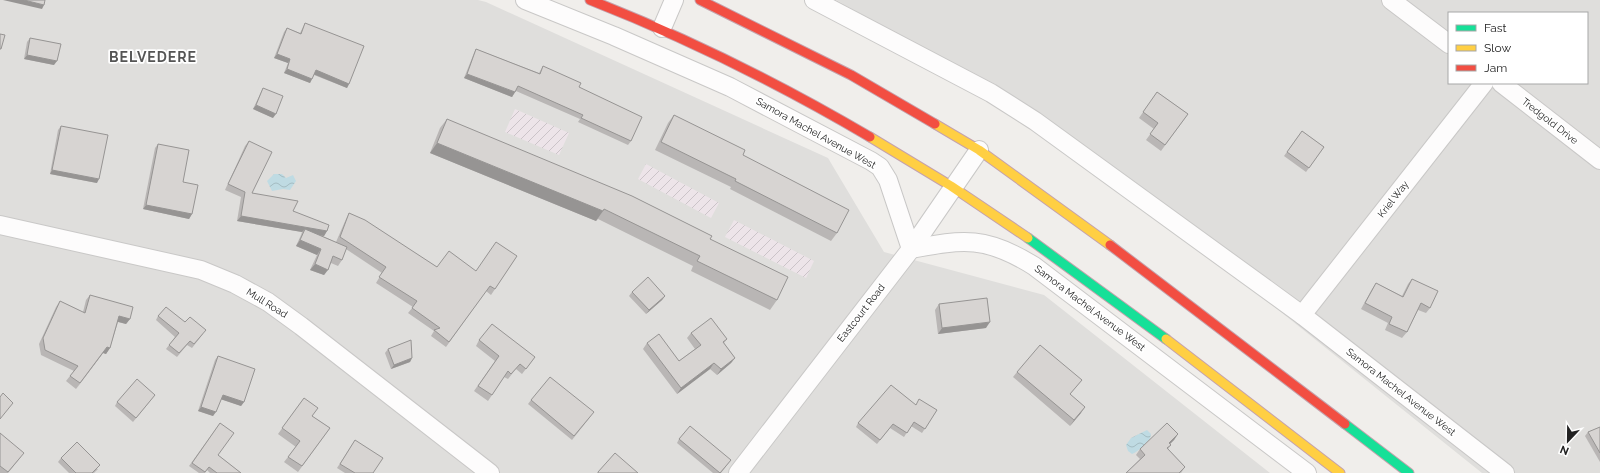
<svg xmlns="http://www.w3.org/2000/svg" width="1600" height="473" viewBox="0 0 1600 473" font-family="Raleway,sans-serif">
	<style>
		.residential { fill: #dfdedc; fill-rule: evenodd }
		.industrial { fill: url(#industrial-furrows) }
		.water { fill: url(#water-waves) }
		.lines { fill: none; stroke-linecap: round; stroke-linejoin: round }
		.street-casing { stroke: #c9c8c7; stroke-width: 20 }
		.fast-casing { stroke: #c5a2ac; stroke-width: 11 }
		.slow-casing { stroke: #c5a2ac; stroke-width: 11 }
		.jam-casing { stroke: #c5a2ac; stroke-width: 11 }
		.street { stroke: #fdfcfc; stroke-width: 18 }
		.fast { stroke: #16e098; stroke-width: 9 }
		.slow { stroke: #ffcf43; stroke-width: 9 }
		.jam { stroke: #f24e42; stroke-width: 9 }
		.wall { fill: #b9b6b5 }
		.shaded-wall { fill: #969493 }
		.building { fill: #d7d4d2; stroke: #969493 }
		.labels { text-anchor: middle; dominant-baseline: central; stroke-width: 3.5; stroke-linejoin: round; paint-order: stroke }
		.street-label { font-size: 10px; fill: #222; stroke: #fff }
		.district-label { font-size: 14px; font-weight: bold; letter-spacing: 1px; fill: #555; stroke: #fff }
	</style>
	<defs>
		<pattern id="industrial-furrows" width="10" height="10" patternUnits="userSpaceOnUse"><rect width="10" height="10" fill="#ede4e9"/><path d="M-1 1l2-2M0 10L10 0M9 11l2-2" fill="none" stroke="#cbc3c8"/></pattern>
		<pattern id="water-waves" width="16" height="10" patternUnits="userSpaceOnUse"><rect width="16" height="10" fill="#bfdbe3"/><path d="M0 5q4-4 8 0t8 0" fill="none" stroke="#a4bcc2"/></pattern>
	</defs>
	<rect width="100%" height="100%" fill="#f0eeeb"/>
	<!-- residential -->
	<g class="residential">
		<polygon points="0,0 478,0 486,2 828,158 884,252 1044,295 1270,473 0,473"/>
		<path d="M836 0H1600V473H1482L1019 102ZM1449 13H1587V83H1449Z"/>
	</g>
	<!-- industrial -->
	<g class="industrial">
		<polygon points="515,109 569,133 559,155 505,132"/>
		<polygon points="646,164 719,203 711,218 638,179"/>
		<polygon points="734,220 814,261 806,278 725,237"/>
	</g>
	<!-- water -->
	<g class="water">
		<polygon points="274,174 282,174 286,178 293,175 296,181 290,190 283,189 272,191 267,181"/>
		<path d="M1147 430 1151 434 1150 439C1144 444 1140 451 1132 454L1128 451 1126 445 1131 438Z"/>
	</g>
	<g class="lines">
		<defs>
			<g id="street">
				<path d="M525 0 614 36 730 87 871 161 880 167 888 180 911 249C964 239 986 236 1034 266L1307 473"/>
				<polyline points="814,0 991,93 1035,121 1302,315 1505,473"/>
				<polyline points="1391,0 1449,44"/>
				<polyline points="662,28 674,0"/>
				<polyline points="1501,83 1600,160"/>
				<polyline points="0,225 201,270 235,284 268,302 301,326 490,473"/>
				<polyline points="1302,315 1484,83"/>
				<polyline points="738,473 911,249 979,150"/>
			</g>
			<g id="fast">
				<polyline points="1028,238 1166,339"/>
				<polyline points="1345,424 1409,473"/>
			</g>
			<g id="slow">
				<polyline points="935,124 979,150 1110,245"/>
				<polyline points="870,137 951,186 1028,238"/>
				<polyline points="1166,339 1340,473"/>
			</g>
			<g id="jam">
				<path d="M590 0C687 38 780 84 870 137"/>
				<polyline points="700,0 851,75 935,124"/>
				<polyline points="1110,245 1345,424"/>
			</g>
		</defs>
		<!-- street casing -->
		<use href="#street" class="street-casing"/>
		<!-- fast casing -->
		<use href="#fast" class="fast-casing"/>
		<!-- slow casing -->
		<use href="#slow" class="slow-casing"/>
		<!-- jam casing -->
		<use href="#jam" class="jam-casing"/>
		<!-- street -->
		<use href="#street" class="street"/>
		<!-- fast -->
		<use href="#fast" class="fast"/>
		<!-- slow -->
		<use href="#slow" class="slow"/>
		<!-- jam -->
		<use href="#jam" class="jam"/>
	</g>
	<!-- wall -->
	<g class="wall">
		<polygon points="305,23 349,84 347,88 314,75 310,83 284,73 288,63 274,58 284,32 287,28 300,33"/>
		<polygon points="30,38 54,65 24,59 27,42"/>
		<polygon points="476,49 539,73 543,66 579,87 631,141 628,145 578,122 580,119 516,91 512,97 464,78 474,53"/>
		<polygon points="263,88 273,118 253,109 261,92"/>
		<polygon points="1157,92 1188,114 1161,151 1146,140 1154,129 1139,118"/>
		<polygon points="674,115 743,155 837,233 831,241 730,189 731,187 655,150 668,123"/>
		<polygon points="447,119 710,239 777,300 770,310 691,271 693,266 598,219 596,221 430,153 440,128"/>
		<polygon points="61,126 97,183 50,174 58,130"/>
		<polygon points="1302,131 1324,147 1306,172 1284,156"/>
		<polygon points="249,141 252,193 293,211 327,231 324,236 320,235 336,242 346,219 349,213 437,267 476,271 517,256 491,295 486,291 446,347 431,336 434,331 408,313 413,307 376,283 382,273 346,249 342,260 338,266 331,263 324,275 310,270 317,255 296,246 301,235 302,232 237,221 241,197 225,190 245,146"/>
		<polygon points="158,144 183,182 192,214 189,219 143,209 155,148"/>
		<polygon points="1412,279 1430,308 1426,313 1418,310 1407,332 1402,338 1385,330 1388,323 1361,309 1372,289 1376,283 1402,296 1408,284"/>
		<polygon points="632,292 665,296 662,300 646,314 629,296"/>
		<polygon points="90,295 130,319 126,324 118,322 110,348 106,354 103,353 76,389 66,381 74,371 41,355 39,344 56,307 60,301 83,312 86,300"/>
		<polygon points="939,304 986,328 938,334 935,310"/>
		<polygon points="158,316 185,322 203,334 192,348 187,345 177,357 166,349 175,337 156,320"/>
		<polygon points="691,333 727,339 724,343 735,358 731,363 717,375 710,369 677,394 643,349 647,343 679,361 695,349 687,338"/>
		<polygon points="479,340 535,357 522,374 516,369 508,379 504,377 488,401 474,391 495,361 476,346"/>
		<polygon points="388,349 412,358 410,362 391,369 385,353"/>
		<polygon points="218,356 244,402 241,406 221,399 213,416 198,411 215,360"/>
		<polygon points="1017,372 1082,380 1070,394 1081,413 1070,426 1013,377"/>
		<polygon points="155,395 133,422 115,406 117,402"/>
		<polygon points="304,398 312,416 330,428 298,472 284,462 296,447 278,434"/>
		<polygon points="531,400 591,416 572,440 528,404"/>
		<polygon points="916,405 937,410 922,433 911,426 904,437 890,428 877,444 856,427 858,423"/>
		<polygon points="220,423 218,455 241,473 210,473 207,470 205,473 199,473 189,466"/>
		<polygon points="1600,427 1600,462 1585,436 1588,432"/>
		<polygon points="0,433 21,457 8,473 0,473"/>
		<polygon points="1178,434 1174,440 1170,444 1171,445 1168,449 1185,467 1181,473 1126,473 1140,459 1136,455 1140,449"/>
		<polygon points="679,439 731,460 721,473 713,473 677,443"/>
		<polygon points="355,440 373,473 345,473 337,468"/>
		<polygon points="61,458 98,469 94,473 69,473 58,462"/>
	</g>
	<!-- shaded-wall -->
	<g class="shaded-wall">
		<polygon points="3,0 24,0 44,5 42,9"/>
		<polygon points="277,54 290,59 288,63 274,58"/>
		<polygon points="27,55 57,61 54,65 24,59"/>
		<polygon points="287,69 312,79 310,83 284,73"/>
		<polygon points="316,70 349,84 347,88 313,74"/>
		<polygon points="467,74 515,92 512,97 464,78"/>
		<polygon points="256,105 276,114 273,118 253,109"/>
		<polygon points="437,143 603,211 596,221 430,153"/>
		<polygon points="52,170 99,179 97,183 50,174"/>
		<polygon points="146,205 192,214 189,219 143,209"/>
		<polygon points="241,216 327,231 324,236 303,233 305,229 302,232 237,221"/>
		<polygon points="300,240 321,249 317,255 296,246"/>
		<polygon points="315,264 328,270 324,275 310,270"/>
		<polygon points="665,296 662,300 646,314 649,310"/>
		<polygon points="119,316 130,319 126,324 115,321"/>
		<polygon points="990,322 986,328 938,334 942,328"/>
		<polygon points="107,347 110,348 106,354 103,353 76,389"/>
		<polygon points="412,358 410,362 391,369 394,365"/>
		<polygon points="735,358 731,363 717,375 721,369"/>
		<polygon points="714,363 710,369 677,394 681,388"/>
		<polygon points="223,395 244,402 241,406 220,399"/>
		<polygon points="201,407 216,412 213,416 198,411"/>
		<polygon points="1085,407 1081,413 1070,426 1074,420"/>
		<polygon points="1178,434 1174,440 1165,449 1169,443"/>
	</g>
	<!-- building -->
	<g class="building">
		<polygon points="24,0 45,0 44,5"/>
		<polygon points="305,23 364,46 349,84 316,70 312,79 287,69 290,59 277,54 287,28 301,34"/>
		<polygon points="0,34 5,35 1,49 0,49"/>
		<polygon points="30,38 61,44 57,61 27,55"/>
		<polygon points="476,49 540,74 543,66 581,83 579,87 642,117 631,141 581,118 583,115 518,86 515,92 467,74"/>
		<polygon points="263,88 283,96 276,114 256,105"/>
		<polygon points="1157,92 1188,114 1165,145 1150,134 1158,123 1143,112"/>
		<polygon points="674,115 745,150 743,155 849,210 837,233 735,181 736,179 661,142"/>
		<polygon points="447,119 632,196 712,236 710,239 788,277 777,300 697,261 700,256 604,209 603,211 437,143"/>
		<polygon points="61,126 108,135 99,179 52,170"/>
		<polygon points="1302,131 1324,147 1309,168 1287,152"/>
		<polygon points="249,141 272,152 252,193 298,201 293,211 329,225 327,231 241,216 245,192 228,184"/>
		<polygon points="158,144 189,150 183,182 198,185 192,214 146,205"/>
		<polygon points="349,213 365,220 437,267 449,251 476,271 496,242 517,256 495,289 490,286 449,342 434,330 440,328 412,308 417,301 379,277 386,267 340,237"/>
		<polygon points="305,229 347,247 342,260 333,256 328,270 315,264 321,249 300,240"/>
		<polygon points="648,277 665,296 649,310 632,292"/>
		<polygon points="1412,279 1438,291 1430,308 1421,303 1407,332 1389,324 1392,317 1365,303 1376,283 1403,297"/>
		<polygon points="90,295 133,307 130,319 119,316 110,348 107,347 80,383 70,376 78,366 45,350 43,338 60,301 85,313"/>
		<polygon points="987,298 990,322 942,328 939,304"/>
		<polygon points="166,307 185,322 190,317 206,330 194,344 190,341 179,353 169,345 179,333 158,316"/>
		<polygon points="711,318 727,339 723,342 735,358 721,369 714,363 681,388 647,343 659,334 679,361 701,345 691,333"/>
		<polygon points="492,324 535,357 526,369 520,364 511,374 508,371 492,395 478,386 499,356 479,340"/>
		<polygon points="411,340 412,358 394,365 388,349"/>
		<polygon points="1040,345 1082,380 1070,394 1085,407 1074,420 1017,372"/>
		<polygon points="218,356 255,369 244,402 223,395 216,412 201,407"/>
		<polygon points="550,377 594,412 574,436 531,400"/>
		<polygon points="137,379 155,395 136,418 117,402"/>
		<polygon points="891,385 916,405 919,399 937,410 925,429 914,422 907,433 893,424 880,440 858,423"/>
		<polygon points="3,393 13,403 0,419 0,397"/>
		<polygon points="304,398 318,408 312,416 330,428 302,466 288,457 300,441 282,428"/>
		<polygon points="220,423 234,433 218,455 241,473 217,473 209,467 205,472 192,463"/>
		<polygon points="1167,423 1178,434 1169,443 1171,445 1167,448 1185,467 1179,473 1126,473 1145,455 1140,449"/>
		<polygon points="690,426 731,460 720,473 679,439"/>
		<polygon points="1600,427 1600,453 1588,432"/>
		<polygon points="0,433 24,453 8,472 0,466"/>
		<polygon points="355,440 383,458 373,473 355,473 340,464"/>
		<polygon points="77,442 100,465 92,473 76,473 61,458"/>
		<polygon points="615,453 638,473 598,473 598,472"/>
	</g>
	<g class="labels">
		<!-- street labels -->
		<g class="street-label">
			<text transform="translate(1550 121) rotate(38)">Tredgold Drive</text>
			<text transform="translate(816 133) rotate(29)">Samora Machel Avenue West</text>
			<text transform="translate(1393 199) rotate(-52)">Kriel Way</text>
			<text transform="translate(267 303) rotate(32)">Mull Road</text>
			<text transform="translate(1090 308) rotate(37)">Samora Machel Avenue West</text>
			<text transform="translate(861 313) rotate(-52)">Eastcourt Road</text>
			<text transform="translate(1401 392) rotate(38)">Samora Machel Avenue West</text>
		</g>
		<!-- district labels -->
		<g class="district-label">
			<text x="153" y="57">BELVEDERE</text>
		</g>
	</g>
	<!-- legend -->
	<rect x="1448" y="12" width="140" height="72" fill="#ffffff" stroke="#a7a7a7"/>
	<rect x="1456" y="25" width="20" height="6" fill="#16e098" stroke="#a7a7a7"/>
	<text x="1484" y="32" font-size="12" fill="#222222">Fast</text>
	<rect x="1456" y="45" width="20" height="6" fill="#ffcf43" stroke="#a7a7a7"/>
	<text x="1484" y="52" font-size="12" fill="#222222">Slow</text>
	<rect x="1456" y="65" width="20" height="6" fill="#f24e42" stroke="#a7a7a7"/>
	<text x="1484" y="72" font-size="12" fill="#222222">Jam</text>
	<!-- north arrow -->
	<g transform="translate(1568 441) rotate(202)" stroke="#ffffff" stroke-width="3" paint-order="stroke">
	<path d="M0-3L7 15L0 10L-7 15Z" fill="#222222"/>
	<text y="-6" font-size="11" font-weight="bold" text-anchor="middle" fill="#222222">N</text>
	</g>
</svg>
